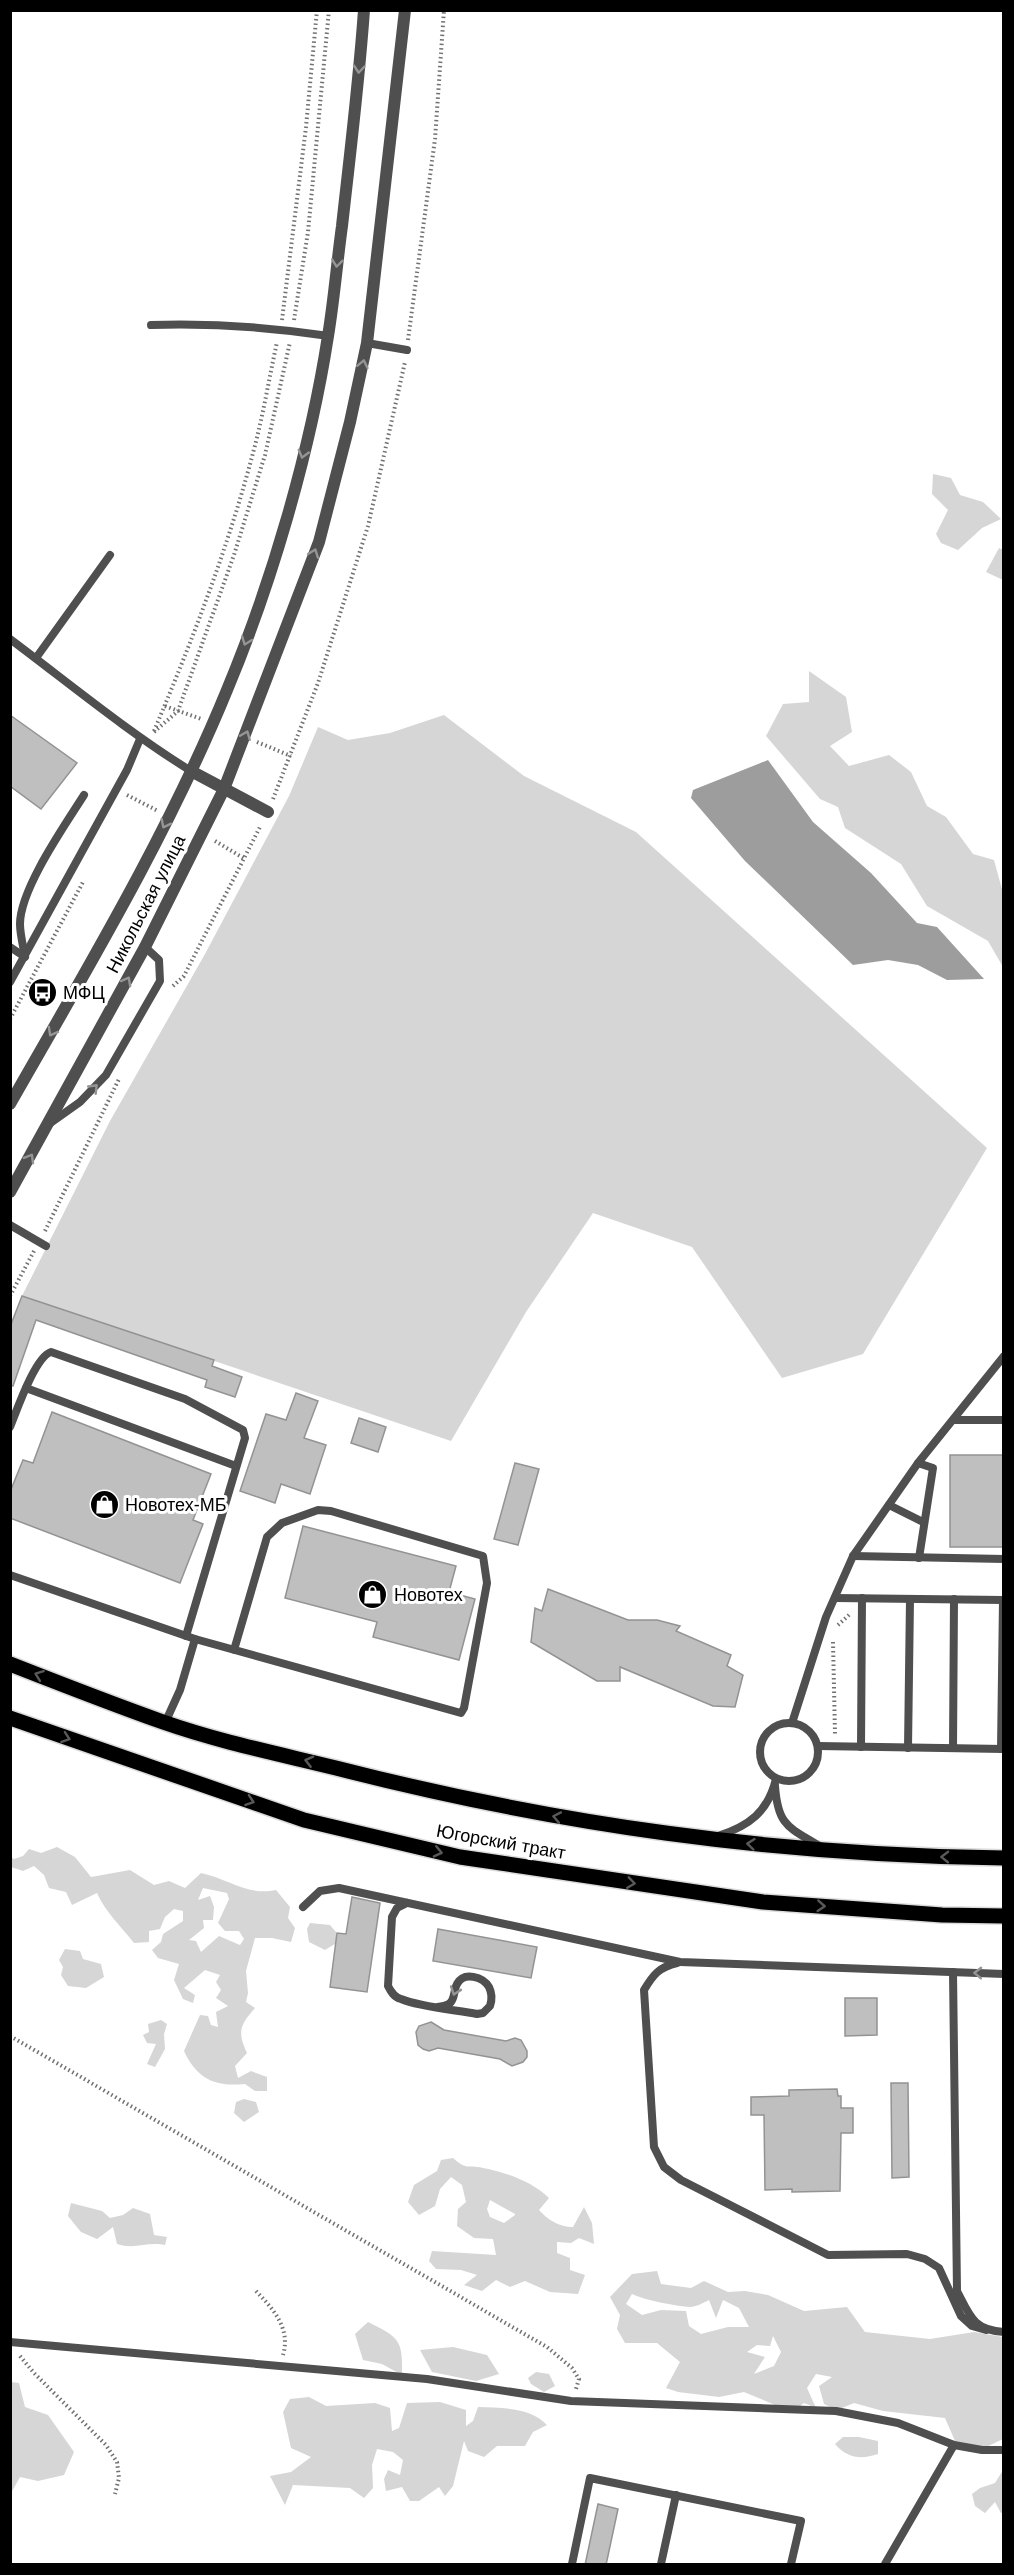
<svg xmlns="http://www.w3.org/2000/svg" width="1014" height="2575" viewBox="0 0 1014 2575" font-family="Helvetica,sans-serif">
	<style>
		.green { fill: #d6d6d6; fill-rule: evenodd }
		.water { fill: #9d9d9d }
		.building { fill: #bfbfbf; stroke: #939393; stroke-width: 1.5 }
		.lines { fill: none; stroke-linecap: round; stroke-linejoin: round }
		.primary-casing { stroke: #dbdbdb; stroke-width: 18 }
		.path { stroke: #717171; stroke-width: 4; stroke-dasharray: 1.5 3; stroke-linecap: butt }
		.service { stroke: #4f4f4f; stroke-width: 8 }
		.minor { stroke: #4f4f4f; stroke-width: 12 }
		.primary { stroke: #000; stroke-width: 15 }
		.oneway { stroke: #959595 }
		.oneway2 { stroke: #595959 }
		.labels { text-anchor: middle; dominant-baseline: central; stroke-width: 6; stroke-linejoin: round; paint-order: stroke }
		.street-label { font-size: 18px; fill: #000; stroke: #fff }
		.poi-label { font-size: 18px; fill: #000; stroke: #fff; text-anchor: start }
	</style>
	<rect width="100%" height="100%" fill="#fff"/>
	<!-- green -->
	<g class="green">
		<polygon points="933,474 951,478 960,495 983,502 1001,519 982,528 958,550 941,543 936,534 948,510 932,494"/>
		<polygon points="999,548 1003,550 1003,580 986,572"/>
		<polygon points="809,671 846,697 852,732 830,746 849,766 889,755 911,772 927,806 946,817 973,854 994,860 1003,893 1003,967 988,941 927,906 901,864 845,828 838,807 820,799 766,736 783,704 809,702"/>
		<polygon points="444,715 524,776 636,832 987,1148 863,1354 782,1378 692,1247 593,1213 526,1312 451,1441 22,1296 110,1121 205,954 289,796 318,727 348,740 390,733"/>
		<path d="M57 1847 75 1857 91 1877 130 1870 154 1885 169 1881 185 1888 201 1873C229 1879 247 1896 276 1890L290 1907 288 1918 295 1928 291 1942 272 1938H255L246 1971 248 1993 246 2002 255 2008C240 2025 237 2032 247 2053L235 2066 238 2078 251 2071 267 2077V2091H255L245 2084C215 2087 197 2079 184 2051L200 2015 208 2016 211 2025 218 2027 216 2012 228 2006 216 1998 221 1990 216 1982 220 1975 205 1970 184 1988 195 1995 193 2003 183 1999 174 1980 179 1964 158 1958 152 1950 161 1942 163 1934 183 1921V1911L174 1909 165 1917 160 1929 149 1931V1942L134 1943C120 1925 106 1913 97 1893L72 1905 66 1892 49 1888 44 1875 34 1866 23 1871 11 1867V1857L14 1859 23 1856 29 1849 41 1853ZM203 1888 227 1893 229 1899 218 1923 225 1931H239L244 1939 240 1945 219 1936 201 1952 196 1941 189 1940 204 1928 203 1920H213L214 1907 210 1896 198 1900Z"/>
		<polygon points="310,1923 330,1925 336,1932 338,1942 325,1950 309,1942 307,1929"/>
		<polygon points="65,1949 80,1951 83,1959 101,1964 104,1977 86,1988 68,1986 61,1975 63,1967 59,1960"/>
		<polygon points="161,2020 167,2024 164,2034 165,2049 155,2067 147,2064 156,2044 147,2043 143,2035 149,2032 148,2024"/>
		<polygon points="244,2099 256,2102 259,2112 244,2122 234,2113 236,2102"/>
		<path d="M453 2158C468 2171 466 2164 483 2168 505 2172 533 2182 549 2198L539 2210C548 2220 559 2227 573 2227L584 2207 592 2223 594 2244 579 2238 571 2243 557 2242V2253L570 2258V2270L585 2275 578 2294 550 2292 525 2281 510 2287 496 2280 482 2291 464 2285 477 2275 461 2270 436 2269 429 2261 432 2251 496 2255 493 2239 474 2238 457 2226 458 2209 466 2202 462 2185 451 2177 440 2189 435 2206 419 2215 408 2202 414 2185 437 2171 441 2160ZM490 2200 515 2214V2215L504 2223 490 2217 487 2209Z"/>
		<path d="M71 2203 102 2211 110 2218 123 2215 133 2208 150 2214 154 2235 167 2237 165 2245C147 2241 136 2250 117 2244L113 2227 97 2239 81 2232 68 2216Z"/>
		<path d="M657 2271 661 2284 691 2288 704 2281 728 2292 745 2291 768 2295 804 2311 847 2307 865 2332 930 2339 974 2332 1003 2337V2439L982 2449 955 2441 945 2418 883 2411 854 2403 837 2410 824 2404 819 2386 832 2377 816 2374 807 2388 816 2408 804 2403 792 2412 744 2392 719 2397 678 2392 666 2388 680 2362 657 2343H625L617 2329 620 2315 610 2297 632 2274ZM632 2294C644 2300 676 2306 690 2307 696 2307 703 2303 709 2300L716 2318 723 2300 739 2308 749 2327H728L701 2334 689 2326 686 2311 661 2310 642 2315 626 2304ZM773 2336 781 2352 774 2366 754 2374 765 2357 747 2352 757 2345 770 2346Z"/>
		<path d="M368 2322C399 2337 403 2340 402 2375L382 2364 363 2360 355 2334Z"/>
		<polygon points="453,2347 487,2355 499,2374 476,2381 432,2372 420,2350"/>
		<polygon points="536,2372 549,2374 555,2386 544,2392 531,2384 528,2378"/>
		<polygon points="11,2382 19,2383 25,2407 48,2415 74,2452 64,2475 38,2481 20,2477 11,2493"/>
		<path d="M309 2397 326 2406 375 2403 390 2408 392 2431 399 2428 407 2403 440 2402 466 2410V2426L473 2421 478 2407C501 2408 531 2407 547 2425L533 2432 525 2446H497L484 2457 468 2451 464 2441 453 2486 445 2496 439 2487 419 2501H410L402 2487 386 2491 384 2479 388 2470 400 2475 403 2460 393 2452 377 2449 372 2465 373 2488 364 2498 350 2488 293 2485 285 2505 270 2476 291 2472 311 2457 291 2448 283 2412 290 2399Z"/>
		<path d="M843 2437H859L878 2441V2454C861 2460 847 2458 835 2444Z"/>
		<polygon points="1003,2470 1003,2513 1001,2513 995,2502 985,2513 975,2506 972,2494 980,2488 995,2483"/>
	</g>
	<!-- water -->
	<polygon class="water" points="768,760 813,822 871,873 917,923 937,927 984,979 947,980 918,965 888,960 853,965 745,861 691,798 693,790"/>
	<!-- building -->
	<g class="building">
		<polygon points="10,715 77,763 41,809 10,786"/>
		<polygon points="22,1296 214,1360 212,1366 242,1377 235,1397 205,1387 207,1380 36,1320 13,1386 10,1385 10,1327"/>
		<polygon points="296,1393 318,1401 304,1438 326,1445 310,1494 281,1484 275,1503 240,1491 266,1414 286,1420"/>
		<polygon points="52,1412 211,1474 193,1520 203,1524 180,1583 10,1518 10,1492 23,1460 33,1463"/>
		<polygon points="359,1418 386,1427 378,1452 351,1443"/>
		<rect x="950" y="1455" width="54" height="92"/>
		<polygon points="515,1463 539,1469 518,1545 494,1539"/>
		<polygon points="303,1526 456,1566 449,1592 475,1599 459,1660 373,1637 377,1622 285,1598"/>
		<polygon points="548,1589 628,1620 657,1620 680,1626 676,1631 731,1655 727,1666 743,1675 735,1707 713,1706 620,1667 620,1681 597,1681 531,1642 535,1608 542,1611"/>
		<polygon points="352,1897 380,1903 367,1992 330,1987 337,1933 346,1934"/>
		<polygon points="438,1929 537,1947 531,1978 433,1961"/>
		<polygon points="845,1998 877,1998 877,2035 845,2036"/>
		<polygon points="431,2022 444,2030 506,2041 515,2038 521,2040 527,2051 527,2057 523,2062 512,2066 500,2059 438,2048 429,2051 423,2049 418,2045 416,2032 419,2026"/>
		<polygon points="891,2083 908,2083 909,2177 892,2178"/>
		<polygon points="837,2089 838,2096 841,2096 841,2108 853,2108 853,2133 841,2133 840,2191 792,2192 792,2189 765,2190 764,2115 751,2115 751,2097 789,2096 789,2090"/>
		<polygon points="598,2504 618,2509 606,2565 585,2565"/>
	</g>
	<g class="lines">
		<defs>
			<g id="primary">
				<path d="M10 1664C61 1684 112 1704 163 1722 220 1742 279 1754 336 1768 559 1825 774 1855 1004 1858"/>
				<polyline points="10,1718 304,1820 460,1857 763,1902 942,1915 1004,1916"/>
			</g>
		</defs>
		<!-- primary casing -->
		<use href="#primary" class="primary-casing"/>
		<!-- path -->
		<g class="path">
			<polyline points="282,320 306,127 317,10"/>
			<polyline points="294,320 308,232 329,10"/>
			<polyline points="408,340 435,139 444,10"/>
			<polyline points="165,706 201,719"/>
			<path d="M154 731C192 641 228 548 253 453 263 416 269 379 277 342"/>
			<polyline points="154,732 178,711 234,555 265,455 290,342"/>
			<polyline points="257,742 291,756"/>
			<polyline points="127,795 158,811"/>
			<polyline points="273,799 318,683 368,526 405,362"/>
			<polyline points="215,841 245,859"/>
			<polyline points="173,986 184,976 261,825"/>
			<polyline points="10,1019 83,882"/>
			<polyline points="45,1231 119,1079"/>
			<polyline points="10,1296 34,1251"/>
			<polyline points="838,1625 850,1614"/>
			<polyline points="833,1642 835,1734"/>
			<polyline points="10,2036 547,2347 572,2368 579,2379 576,2389"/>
			<path d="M256 2291C273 2309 291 2328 283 2355"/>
			<polyline points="20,2356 34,2373 106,2445 117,2462 119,2478 115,2494"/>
		</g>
		<!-- service -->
		<g class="service">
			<path d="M151 325C211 323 269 327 329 336"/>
			<polyline points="367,343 407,350"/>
			<path d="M10 639C70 684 128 732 191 771"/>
			<polyline points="36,658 110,555"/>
			<polyline points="10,947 25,957"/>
			<path d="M25 956C23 946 20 934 20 924 20 889 65 825 84 795"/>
			<polyline points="10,982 127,770 140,739"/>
			<polyline points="49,1124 80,1102 106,1075 160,981 159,960 145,947"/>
			<polyline points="10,1225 46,1246"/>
			<polyline points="26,1388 236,1466"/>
			<polyline points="954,1420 1004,1420"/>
			<path d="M10 1427C17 1410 35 1357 51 1352L185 1399 243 1430 245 1438 186 1636"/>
			<polyline points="918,1463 933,1468 919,1558"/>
			<polyline points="889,1505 923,1522"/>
			<polyline points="853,1556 1004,1559"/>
			<polyline points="10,1575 195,1639 461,1713 464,1708 487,1583 483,1556 331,1511 318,1510 282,1523 267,1537 234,1650"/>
			<polyline points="835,1598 1004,1600"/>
			<polyline points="165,1723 180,1690 195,1639"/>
			<polyline points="792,1723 826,1617 853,1556 918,1463 1004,1356"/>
			<circle cx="789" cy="1752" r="29"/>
			<polyline points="818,1746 1004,1749"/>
			<polyline points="861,1747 862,1598"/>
			<polyline points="908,1748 910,1599"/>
			<polyline points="953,1748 954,1599"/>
			<polyline points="1001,1749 1003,1600"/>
			<path d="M775 1786C778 1827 789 1827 821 1847"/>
			<path d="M718 1836C749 1826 768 1812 776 1779"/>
			<path d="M407 1903 397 1908 392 1917 388 1986C391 1992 394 1997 401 1999 420 2007 456 2010 477 2014L483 2013 490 2006C492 2000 492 1993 489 1987 483 1977 464 1971 457 1984 454 1989 455 1997 451 2002 448 2006 443 2006 438 2007"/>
			<polyline points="303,1907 320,1891 339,1888 680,1962 1004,1974"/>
			<path d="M677 1963C659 1967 653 1975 644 1990L654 2147 664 2167 681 2180 828 2255 907 2254 925 2259 939 2268 961 2316 972 2326 986 2330"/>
			<path d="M953 1972 957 2291C970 2316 973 2330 1004 2332"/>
			<polyline points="10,2342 427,2379 571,2401 836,2411 898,2423 954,2445 982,2450 1004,2450"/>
			<polyline points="572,2564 590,2478 801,2521 791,2564"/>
			<polyline points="661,2564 676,2495"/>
			<polyline points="885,2564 954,2445"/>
		</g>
		<!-- minor -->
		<g class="minor">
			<polyline points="191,771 268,812"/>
			<path d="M10 1104C87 969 168 834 227 690 272 582 310 452 328 336 334 300 337 262 342 226 350 154 359 82 364 10"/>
			<polyline points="10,1192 145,947 224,789 319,542 350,422 367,343 405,10"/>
		</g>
		<!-- primary -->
		<use href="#primary" class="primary"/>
	</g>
	<!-- one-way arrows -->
	<defs><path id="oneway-chevron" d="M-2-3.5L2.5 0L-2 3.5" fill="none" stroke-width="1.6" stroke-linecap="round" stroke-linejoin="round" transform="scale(1.5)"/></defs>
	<g class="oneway">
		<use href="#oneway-chevron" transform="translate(359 69) rotate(95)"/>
		<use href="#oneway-chevron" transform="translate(337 263) rotate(97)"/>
		<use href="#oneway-chevron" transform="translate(363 364) rotate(-78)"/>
		<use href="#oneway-chevron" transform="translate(303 454) rotate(105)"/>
		<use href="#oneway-chevron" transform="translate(314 553) rotate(-70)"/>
		<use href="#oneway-chevron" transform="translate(246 641) rotate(111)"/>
		<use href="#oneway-chevron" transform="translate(246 735) rotate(-68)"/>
		<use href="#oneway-chevron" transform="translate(165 824) rotate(117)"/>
		<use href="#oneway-chevron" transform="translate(127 981) rotate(-61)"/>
		<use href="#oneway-chevron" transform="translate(52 1032) rotate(119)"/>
		<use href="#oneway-chevron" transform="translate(94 1088) rotate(-46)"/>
		<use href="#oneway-chevron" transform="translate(30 1158) rotate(-60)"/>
		<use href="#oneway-chevron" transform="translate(978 1973) rotate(-179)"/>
		<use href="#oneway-chevron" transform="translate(455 1991) rotate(109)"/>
	</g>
	<g class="oneway2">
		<use href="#oneway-chevron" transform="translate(39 1675) rotate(-159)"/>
		<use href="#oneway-chevron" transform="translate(66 1738) rotate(19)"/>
		<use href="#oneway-chevron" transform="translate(309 1761) rotate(-166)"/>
		<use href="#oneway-chevron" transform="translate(250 1801) rotate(19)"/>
		<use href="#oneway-chevron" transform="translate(557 1817) rotate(-169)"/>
		<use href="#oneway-chevron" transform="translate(751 1844) rotate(-174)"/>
		<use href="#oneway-chevron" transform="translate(438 1852) rotate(13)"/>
		<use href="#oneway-chevron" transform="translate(945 1857) rotate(-179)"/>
		<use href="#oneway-chevron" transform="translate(631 1883) rotate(8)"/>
		<use href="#oneway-chevron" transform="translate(821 1906) rotate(4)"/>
	</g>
	<!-- icons -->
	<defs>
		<symbol id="bus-disc" viewBox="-11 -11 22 22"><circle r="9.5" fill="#000" stroke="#fff"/><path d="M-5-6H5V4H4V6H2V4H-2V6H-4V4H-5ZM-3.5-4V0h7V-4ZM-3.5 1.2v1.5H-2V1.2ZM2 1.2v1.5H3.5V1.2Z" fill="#fff"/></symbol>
		<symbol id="shop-disc" viewBox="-11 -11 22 22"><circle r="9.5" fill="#000" stroke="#fff"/><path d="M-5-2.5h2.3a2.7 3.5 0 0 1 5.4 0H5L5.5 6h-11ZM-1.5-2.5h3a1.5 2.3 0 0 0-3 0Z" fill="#fff"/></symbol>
	</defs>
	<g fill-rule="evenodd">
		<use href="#bus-disc" x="26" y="976" width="33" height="33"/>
		<use href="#shop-disc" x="88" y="1488" width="33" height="33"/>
		<use href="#shop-disc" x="356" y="1578" width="33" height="33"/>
	</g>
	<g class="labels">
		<!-- street labels -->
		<g class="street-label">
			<text transform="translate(146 904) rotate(-63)">Никольская улица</text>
			<text transform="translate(501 1842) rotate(10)">Югорский тракт</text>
		</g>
		<!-- poi labels -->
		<g class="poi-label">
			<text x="63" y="993">МФЦ</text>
			<text x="125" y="1505">Новотех-МБ</text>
			<text x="394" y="1595">Новотех</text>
		</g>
	</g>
	<!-- border -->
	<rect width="1014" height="2575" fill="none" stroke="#000000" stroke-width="24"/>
</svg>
